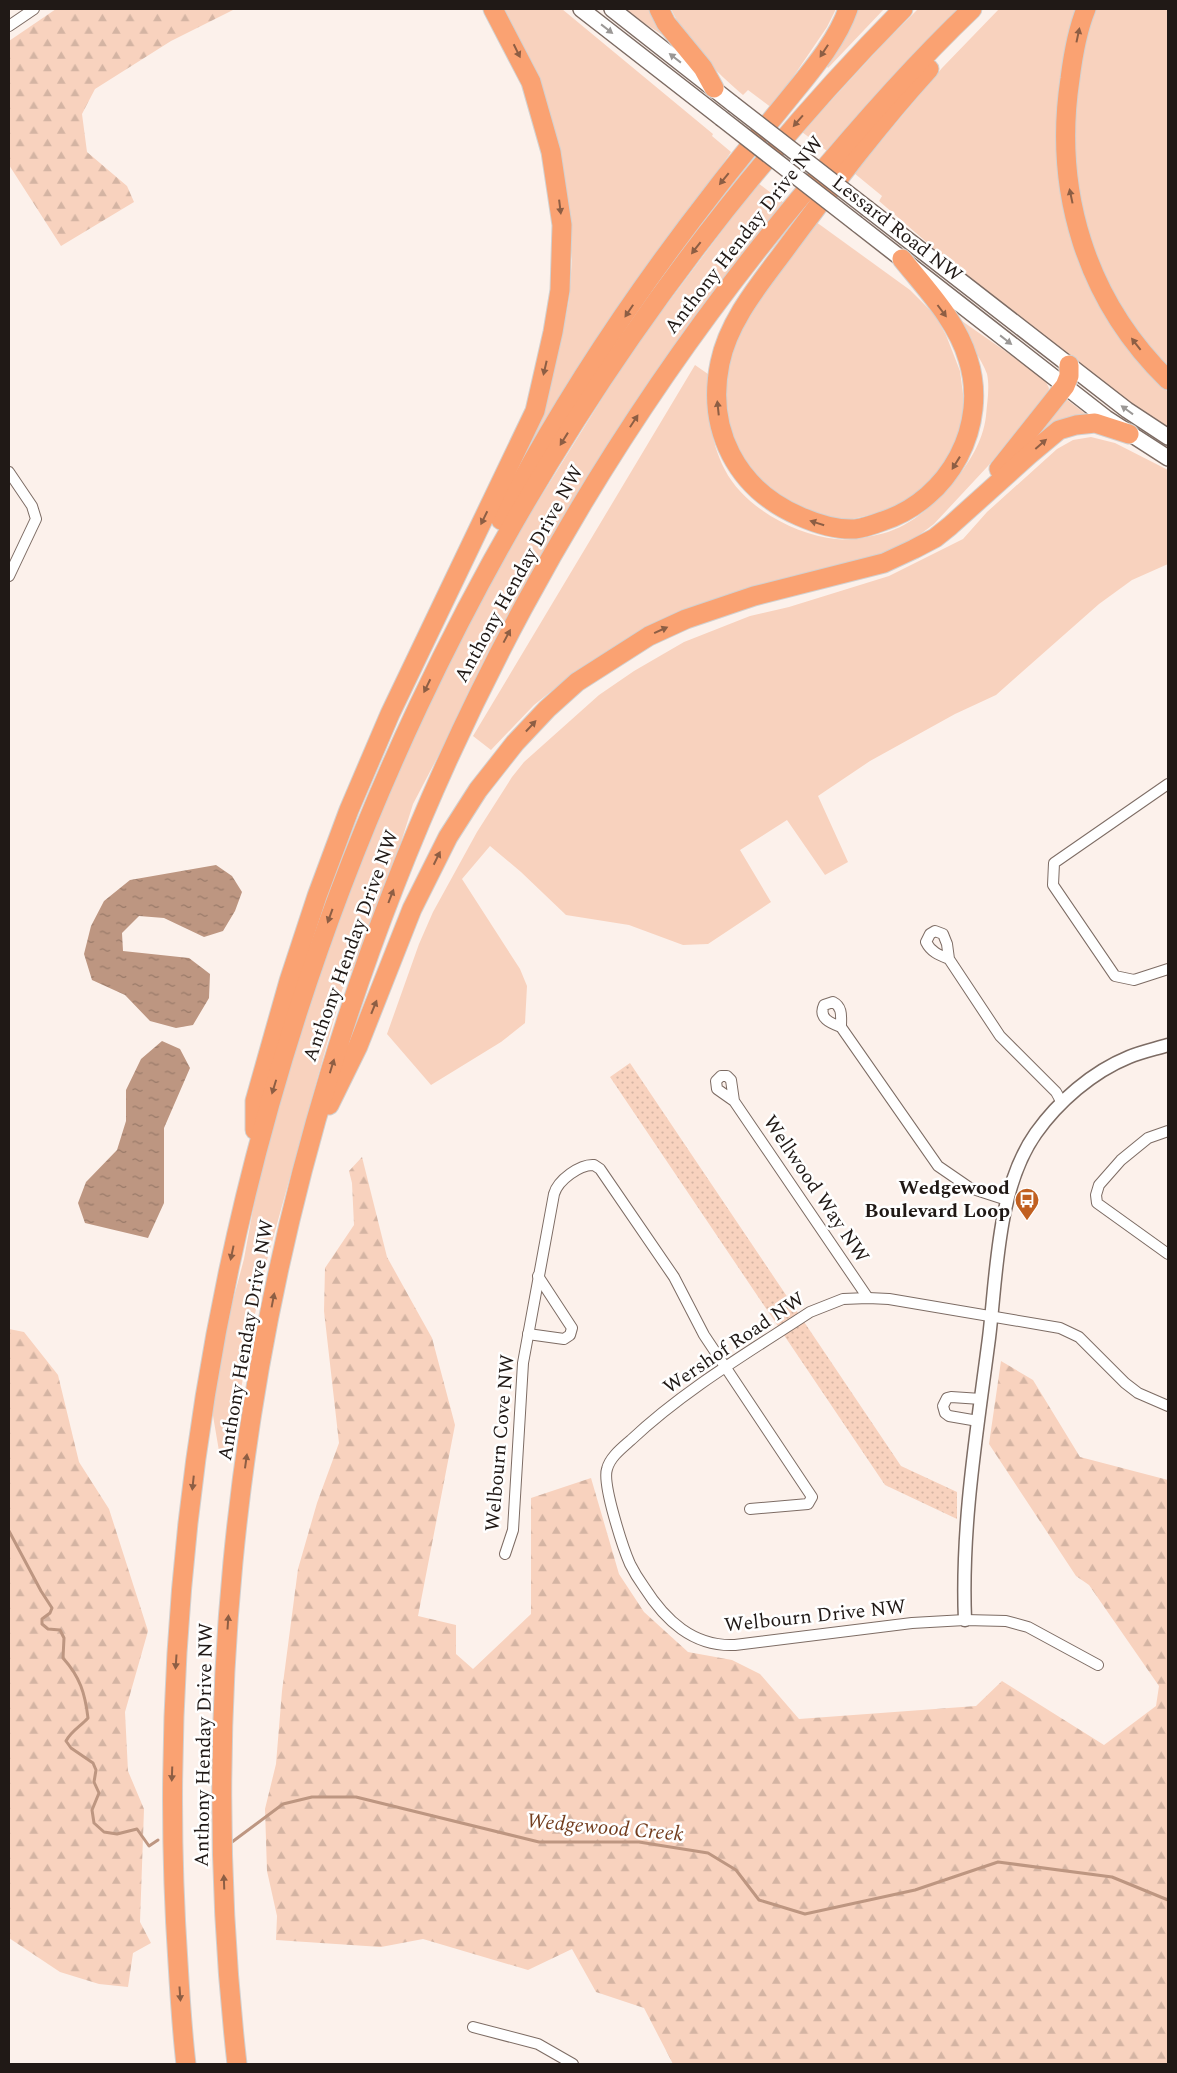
<svg xmlns="http://www.w3.org/2000/svg" width="1177" height="2073" viewBox="0 0 1177 2073" font-family="Spectral,serif">
	<style>
		.grass { fill: #f8d2be }
		.forest { fill: url(#forest-firs) }
		.park { fill: url(#park-dots) }
		.water { fill: url(#water-ripples) }
		.lines { fill: none; stroke-linecap: round; stroke-linejoin: round }
		.stream { stroke: #bd9681; stroke-width: 3 }
		.minor-casing { stroke: #7d6c64; stroke-width: 12 }
		.tertiary-casing { stroke: #7d6c64; stroke-width: 15 }
		.secondary-casing { stroke: #7d6c64; stroke-width: 18 }
		.motorway-casing { stroke: #d2d1d0; stroke-width: 21 }
		.minor { stroke: #fff; stroke-width: 10 }
		.tertiary { stroke: #fff; stroke-width: 12 }
		.secondary { stroke: #fff; stroke-width: 15 }
		.motorway { stroke: #faa272; stroke-width: 19 }
		.secondary-bridge-casing { stroke: #7d6c64; stroke-width: 18; stroke-linecap: butt }
		.secondary-bridge { stroke: #fff; stroke-width: 15 }
		.oneway { fill: #9b9896 }
		.oneway2 { fill: #8d5e44 }
		.labels { text-anchor: middle; dominant-baseline: central; stroke-width: 5; stroke-linejoin: round; paint-order: stroke }
		.street-label { font-size: 20px; fill: #201916; stroke: #fff }
		.poi-label { font-size: 20px; font-weight: bold; fill: #201916; stroke: #fff; text-anchor: end }
		.water-label { font-size: 21px; font-style: italic; fill: #733e1f; stroke: #fff }
	</style>
	<defs>
		<pattern id="forest-firs" width="22" height="20" patternUnits="userSpaceOnUse" patternTransform="scale(1.25)"><rect width="22" height="20" fill="#f8d2be"/><path d="M5 1l3.5 6h-7zM16 11l3.5 6h-7z" fill="#d4b4a3"/></pattern>
		<pattern id="park-dots" width="8" height="8" patternUnits="userSpaceOnUse" patternTransform="scale(1.25)"><rect width="8" height="8" fill="#f8d2be"/><path d="M2 2h.1M6 6h.1" fill="none" stroke="#d4b4a3" stroke-width="1.8" stroke-linecap="round"/></pattern>
		<pattern id="water-ripples" width="26" height="14" patternUnits="userSpaceOnUse" patternTransform="scale(1.25)"><rect width="26" height="14" fill="#bd9681"/><path d="M2 4q2-2 4 0t4 0M15 11q2-2 4 0t4 0" fill="none" stroke="#997a69"/></pattern>
	</defs>
	<rect width="100%" height="100%" fill="#fcf1eb"/>
	<!-- grass -->
	<g class="grass">
		<polygon points="500,9 562,9 713,134 712,136 731,152 537,439 532,441 532,438 563,331 569,300 572,260 567,212"/>
		<polygon points="622,9 653,9 665,35 664,36"/>
		<path d="M671 9H836L827 27 772 108 748 90 743 95C714 70 688 44 671 9Z"/>
		<polygon points="854,9 884,9 828,68 825,64"/>
		<polygon points="918,9 961,9 827,151 802,132 885,42"/>
		<path d="M999 9H1077C1069 39 1061 70 1058 101 1049 195 1078 290 1139 362 1148 372 1159 382 1168 392V429L1142 413 975 284 879 201 882 196 854 173 942 68Z"/>
		<path d="M1095 9H1168V367C1142 340 1116 306 1101 270 1067 193 1064 87 1095 9Z"/>
		<polygon points="758,183 784,203 760,231 701,309 631,410 587,478 559,526 413,804 377,919 342,990 267,1260 251,1332 232,1441 226,1453 222,1454 219,1451 211,1404 232,1304 244,1259 261,1165 282,1090 345,899 428,700 502,559 631,352"/>
		<polygon points="812,219 910,290 935,315 946,335 960,371 963,394 964,406 960,434 952,451 934,479 909,498 896,505 879,513 848,520 830,520 791,508 744,465 721,406 728,357 743,322"/>
		<path d="M959 319 1044 378 1049 388 1048 394 988 466 934 524 906 545 867 561 616 648 563 682 534 705 491 750 473 736 695 365 708 374C708 408 709 439 725 470 744 507 795 535 836 539 849 541 876 536 888 532 914 523 933 505 951 485 968 465 983 442 986 416 987 403 990 387 987 374 983 361 964 335 957 322Z"/>
		<path d="M1066 399 1087 415C1066 416 1054 424 1037 436Z"/>
		<polygon points="1091,437 1115,443 1168,470 1168,564 1132,580 1099,604 996,695 955,714 870,761 818,796 848,862 825,875 787,820 740,850 771,902 708,944 683,945 629,925 566,915 521,872 490,846 462,879 520,969 527,986 525,1023 501,1042 431,1085 387,1034 419,944 433,912 477,832 512,777 524,762 599,695 634,671 684,642 750,616 789,607 889,576 963,539 987,512 1057,449 1073,440"/>
	</g>
	<!-- forest -->
	<g class="forest">
		<polygon points="56,9 235,9 171,41 95,89 82,114 87,152 127,186 134,202 61,246 9,165 9,41"/>
		<polygon points="362,1157 387,1257 432,1338 455,1425 418,1616 456,1625 456,1654 473,1669 531,1614 531,1498 591,1478 619,1574 644,1612 688,1652 732,1660 760,1674 799,1719 976,1706 1002,1681 1104,1745 1156,1706 1159,1686 1089,1585 1076,1576 989,1444 1001,1361 1033,1380 1080,1457 1168,1480 1168,2064 673,2064 644,2008 596,1992 572,1949 528,1970 423,1939 381,1947 276,1940 277,1916 267,1871 265,1809 276,1764 282,1691 298,1569 317,1503 339,1443 324,1311 325,1268 354,1225 352,1183 349,1171"/>
		<polygon points="9,1329 24,1332 58,1375 79,1462 109,1509 148,1631 125,1712 128,1771 144,1809 140,1922 151,1943 133,1953 128,1987 99,1984 60,1972 9,1938"/>
	</g>
	<!-- park -->
	<polygon class="park" points="630,1063 901,1466 957,1492 957,1519 885,1485 610,1077"/>
	<!-- water -->
	<g class="water">
		<polygon points="216,865 232,876 242,892 235,911 223,931 204,937 164,918 139,916 122,933 123,951 189,958 210,974 209,998 193,1025 176,1028 150,1021 125,995 92,980 84,954 91,926 104,901 130,880"/>
		<polygon points="162,1041 180,1049 190,1068 164,1128 164,1203 148,1238 85,1223 78,1203 86,1182 117,1150 126,1121 126,1090 141,1059"/>
	</g>
	<g class="lines">
		<!-- stream -->
		<g class="stream">
			<path d="M9 1531 41 1591 52 1608 50 1613 42 1619V1624L48 1629 60 1630 64 1638 63 1658C80 1677 85 1693 88 1718 81 1726 71 1731 66 1741L71 1748 93 1763 96 1770 94 1782 99 1793 92 1810 94 1823 104 1832 117 1834 137 1829 149 1846 158 1840"/>
			<polyline points="232,1842 283,1804 312,1797 356,1797 539,1842 639,1842 708,1853 736,1870 759,1900 805,1914 915,1890 998,1862 1112,1877 1168,1900"/>
		</g>
		<defs>
			<g id="minor">
				<polyline points="9,26 34,9"/>
				<polyline points="9,472 32,506 36,519 9,576"/>
				<polyline points="1168,784 1054,863 1053,885 1115,976 1134,980 1168,969"/>
				<path d="M949 959C939 955 931 952 926 942L930 934 935 931 943 934 947 944 949 959 1000 1036 1056 1092 1062 1103"/>
				<path d="M841 1027C830 1023 818 1018 824 1005L833 1002C843 1007 841 1017 841 1027L938 1166 970 1188 1007 1200"/>
				<polyline points="734,1101 717,1089 716,1081 721,1076 727,1076 731,1080 734,1101 868,1298"/>
				<polyline points="1168,1131 1148,1138 1121,1160 1099,1185 1096,1195 1097,1203 1168,1254"/>
				<polyline points="528,1334 564,1339 570,1335 572,1328 538,1276"/>
				<polyline points="978,1421 949,1416 945,1413 943,1406 947,1398 951,1397 981,1399"/>
				<path d="M505 1554 513 1530 523 1363 554 1194C558 1180 580 1164 594 1165L600 1169 674 1277 704 1335 812 1497 808 1504 750 1509"/>
				<path d="M1098 1665 1028 1627 1006 1621 965 1620 912 1623 735 1645C693 1647 665 1620 644 1587 639 1580 634 1572 630 1564 623 1548 602 1484 607 1469 610 1457 622 1448 631 1440 684 1390 749 1352 810 1312L843 1299 868 1298 889 1299 1060 1328 1079 1337 1125 1383 1138 1393 1168 1406"/>
				<polyline points="473,2027 538,2044 573,2064"/>
			</g>
			<path id="tertiary" d="M965 1620C961 1526 977 1431 989 1338 997 1272 997 1188 1036 1133 1058 1102 1092 1072 1129 1057 1141 1052 1155 1049 1168 1045"/>
			<g id="secondary">
				<polyline points="581,9 721,118"/>
				<polyline points="612,9 733,104"/>
				<polyline points="868,209 1127,410 1168,437"/>
				<polyline points="857,224 1106,418 1168,458"/>
			</g>
			<g id="motorway">
				<polyline points="659,9 666,23 703,68 714,88"/>
				<path d="M1086 9C1077 31 1073 55 1070 79 1053 191 1086 300 1168 380"/>
				<path d="M902 259C926 289 957 321 968 359 989 425 950 499 883 521 875 524 864 528 855 529 836 530 817 524 799 516 737 489 706 430 720 363 729 318 764 279 790 243 834 184 879 124 929 69"/>
				<polyline points="999,469 1065,386 1069,376 1069,365"/>
				<path d="M501 520C560 405 637 290 716 189 740 158 765 128 790 97 811 71 837 41 848 9"/>
				<polyline points="329,1105 358,1046 412,909 448,837 478,790 515,743 547,709 577,682 649,636 686,619 754,596 884,563 914,549 935,538 950,526 1029,455 1059,430 1076,425 1095,423 1129,434"/>
				<polyline points="255,1130 255,1101 289,981 317,896 349,810 390,714 535,411 553,332 560,290 562,225 551,152 531,82 493,9"/>
				<path d="M186 2064C182 2031 180 1997 178 1963 168 1816 172 1669 188 1523 251 955 501 417 903 9"/>
				<path d="M237 2064C161 1398 373 706 804 193 857 129 912 66 972 9"/>
			</g>
		</defs>
		<!-- minor casing -->
		<use href="#minor" class="minor-casing"/>
		<!-- tertiary casing -->
		<use href="#tertiary" class="tertiary-casing"/>
		<!-- secondary casing -->
		<use href="#secondary" class="secondary-casing"/>
		<!-- motorway casing -->
		<use href="#motorway" class="motorway-casing"/>
		<!-- minor -->
		<use href="#minor" class="minor"/>
		<!-- tertiary -->
		<use href="#tertiary" class="tertiary"/>
		<!-- secondary -->
		<use href="#secondary" class="secondary"/>
		<!-- motorway -->
		<use href="#motorway" class="motorway"/>
		<defs>
			<g id="secondary-bridge">
				<polyline points="733,104 868,209"/>
				<polyline points="721,118 857,224"/>
			</g>
		</defs>
		<!-- secondary-bridge casing -->
		<use href="#secondary-bridge" class="secondary-bridge-casing"/>
		<!-- secondary-bridge -->
		<use href="#secondary-bridge" class="secondary-bridge"/>
	</g>
	<!-- one-way arrows -->
	<defs><path id="oneway-solid" d="M-6-.8H1V-3.2L6.5 0L1 3.2V.8H-6Z" transform="scale(1.25)"/></defs>
	<g class="oneway">
		<use href="#oneway-solid" transform="translate(607 29) rotate(38)"/>
		<use href="#oneway-solid" transform="translate(675 58) rotate(-142)"/>
		<use href="#oneway-solid" transform="translate(1006 340) rotate(38)"/>
		<use href="#oneway-solid" transform="translate(1127 410) rotate(-144)"/>
	</g>
	<g class="oneway2">
		<use href="#oneway-solid" transform="translate(1078 35) rotate(-78)"/>
		<use href="#oneway-solid" transform="translate(517 51) rotate(64)"/>
		<use href="#oneway-solid" transform="translate(824 51) rotate(123)"/>
		<use href="#oneway-solid" transform="translate(798 121) rotate(131)"/>
		<use href="#oneway-solid" transform="translate(724 179) rotate(129)"/>
		<use href="#oneway-solid" transform="translate(1071 196) rotate(-102)"/>
		<use href="#oneway-solid" transform="translate(560 207) rotate(83)"/>
		<use href="#oneway-solid" transform="translate(696 248) rotate(128)"/>
		<use href="#oneway-solid" transform="translate(629 311) rotate(124)"/>
		<use href="#oneway-solid" transform="translate(942 311) rotate(53)"/>
		<use href="#oneway-solid" transform="translate(1136 344) rotate(-128)"/>
		<use href="#oneway-solid" transform="translate(545 368) rotate(103)"/>
		<use href="#oneway-solid" transform="translate(718 408) rotate(-96)"/>
		<use href="#oneway-solid" transform="translate(634 421) rotate(-57)"/>
		<use href="#oneway-solid" transform="translate(564 439) rotate(122)"/>
		<use href="#oneway-solid" transform="translate(1041 444) rotate(-41)"/>
		<use href="#oneway-solid" transform="translate(956 463) rotate(122)"/>
		<use href="#oneway-solid" transform="translate(484 518) rotate(116)"/>
		<use href="#oneway-solid" transform="translate(817 523) rotate(-163)"/>
		<use href="#oneway-solid" transform="translate(661 630) rotate(-24)"/>
		<use href="#oneway-solid" transform="translate(507 636) rotate(-62)"/>
		<use href="#oneway-solid" transform="translate(427 686) rotate(116)"/>
		<use href="#oneway-solid" transform="translate(531 726) rotate(-47)"/>
		<use href="#oneway-solid" transform="translate(437 858) rotate(-64)"/>
		<use href="#oneway-solid" transform="translate(391 896) rotate(-69)"/>
		<use href="#oneway-solid" transform="translate(330 916) rotate(110)"/>
		<use href="#oneway-solid" transform="translate(374 1007) rotate(-68)"/>
		<use href="#oneway-solid" transform="translate(332 1066) rotate(-73)"/>
		<use href="#oneway-solid" transform="translate(274 1087) rotate(107)"/>
		<use href="#oneway-solid" transform="translate(232 1253) rotate(102)"/>
		<use href="#oneway-solid" transform="translate(273 1300) rotate(-79)"/>
		<use href="#oneway-solid" transform="translate(246 1461) rotate(-82)"/>
		<use href="#oneway-solid" transform="translate(193 1483) rotate(96)"/>
		<use href="#oneway-solid" transform="translate(228 1622) rotate(-86)"/>
		<use href="#oneway-solid" transform="translate(176 1662) rotate(94)"/>
		<use href="#oneway-solid" transform="translate(172 1774) rotate(92)"/>
		<use href="#oneway-solid" transform="translate(224 1882) rotate(-92)"/>
		<use href="#oneway-solid" transform="translate(180 1994) rotate(86)"/>
	</g>
	<!-- icons -->
	<defs>
		<symbol id="bus-pin" viewBox="-11 -11 22 30"><path d="M0 17L-7.5 6A9.5 9.5 0 1 1 7.5 6Z" fill="#c16021" stroke="#fff"/><path d="M-5-6H5V4H4V6H2V4H-2V6H-4V4H-5ZM-3.5-4V0h7V-4ZM-3.5 1.2v1.5H-2V1.2ZM2 1.2v1.5H3.5V1.2Z" fill="#fff"/></symbol>
	</defs>
	<g fill-rule="evenodd">
		<use href="#bus-pin" x="1013" y="1186" width="28" height="38"/>
	</g>
	<g class="labels">
		<!-- street labels -->
		<g class="street-label">
			<text transform="translate(897 229) rotate(38)">Lessard Road NW</text>
			<text transform="translate(744 235) rotate(-52)">Anthony Henday Drive NW</text>
			<text transform="translate(519 574) rotate(-61)">Anthony Henday Drive NW</text>
			<text transform="translate(351 946) rotate(-70)">Anthony Henday Drive NW</text>
			<text transform="translate(816 1189) rotate(56)">Wellwood Way NW</text>
			<text transform="translate(246 1340) rotate(-80)">Anthony Henday Drive NW</text>
			<text transform="translate(734 1343) rotate(-34)">Wershof Road NW</text>
			<text transform="translate(500 1443) rotate(-85)">Welbourn Cove NW</text>
			<text transform="translate(815 1616) rotate(-6)">Welbourn Drive NW</text>
			<text transform="translate(204 1745) rotate(-89)">Anthony Henday Drive NW</text>
		</g>
		<!-- poi labels -->
		<g class="poi-label">
			<text x="1010" y="1188">Wedgewood<tspan x="1010" dy="23">Boulevard Loop</tspan></text>
		</g>
		<!-- water labels -->
		<g class="water-label">
			<text transform="translate(605 1828) rotate(5)">Wedgewood Creek</text>
		</g>
	</g>
	<!-- border -->
	<rect width="1177" height="2073" fill="none" stroke="#201916" stroke-width="20"/>
</svg>
